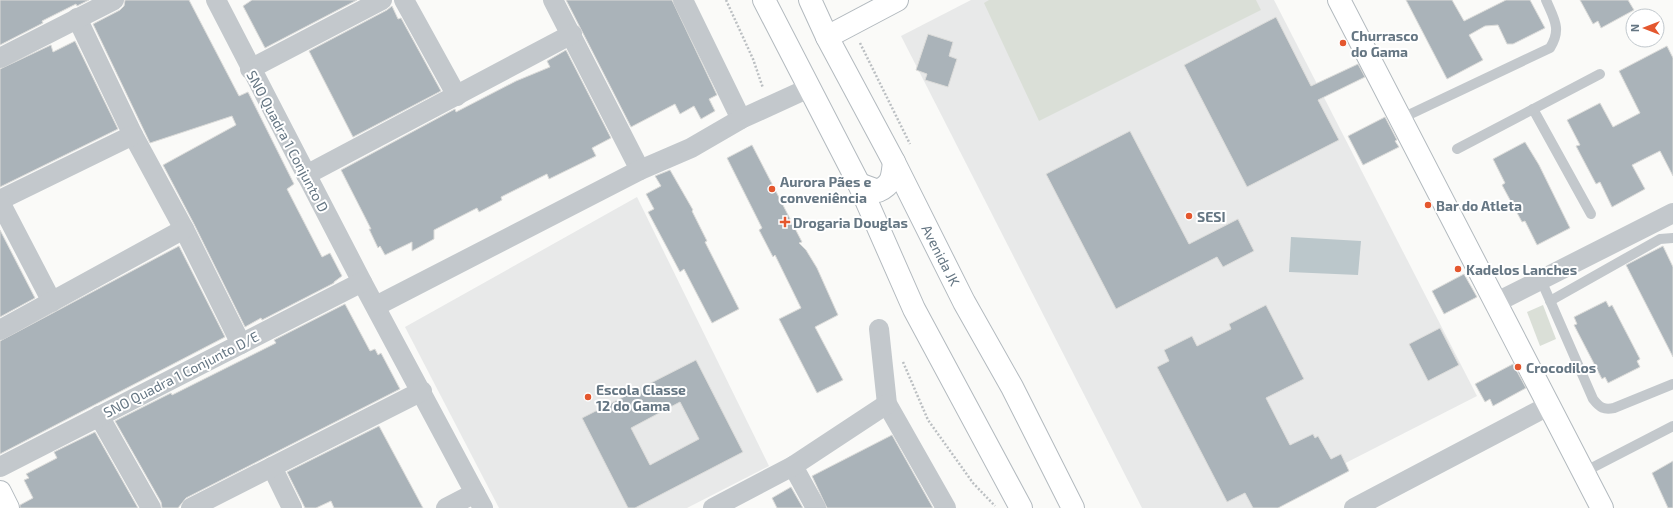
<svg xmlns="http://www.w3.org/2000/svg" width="1673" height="508" viewBox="0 0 1673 508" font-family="'Exo 2',sans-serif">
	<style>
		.built { fill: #e8e9e9 }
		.green { fill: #dadfd7 }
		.water { fill: #bbc7cb }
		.building { fill: #aab3b9; stroke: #dcdcda; fill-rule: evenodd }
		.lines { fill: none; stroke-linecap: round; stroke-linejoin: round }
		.secondary-casing { stroke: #b3babf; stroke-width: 24 }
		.path { stroke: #bbbfc2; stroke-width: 2.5; stroke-dasharray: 2 2; stroke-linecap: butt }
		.lane { stroke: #c3c8cc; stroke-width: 10 }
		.street { stroke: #c3c8cc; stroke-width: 20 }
		.secondary { stroke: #fff; stroke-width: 22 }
		.poi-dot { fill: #e4572e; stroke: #fff; stroke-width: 1.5 }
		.labels { text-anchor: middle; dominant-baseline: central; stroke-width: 4; stroke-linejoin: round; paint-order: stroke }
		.poi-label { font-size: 14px; font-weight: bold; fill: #657683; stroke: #fff; text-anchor: start }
		.street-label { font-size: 14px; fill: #657683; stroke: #fff }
	</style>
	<rect width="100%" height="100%" fill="#fafaf8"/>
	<!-- built -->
	<g class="built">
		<polygon points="971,0 1274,0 1477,396 1257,508 1142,508 901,36"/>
		<polygon points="637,197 769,466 687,508 499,508 405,327"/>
	</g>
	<!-- green -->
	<g class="green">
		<polygon points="989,0 1256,0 1261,10 1039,121 984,3"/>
		<polygon points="1543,305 1556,339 1540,346 1527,312"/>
	</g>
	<!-- water -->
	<polygon class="water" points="1291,237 1361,241 1358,275 1289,272"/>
	<!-- building -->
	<g class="building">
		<polygon points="0,0 89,0 77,6 76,4 42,21 43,23 0,45"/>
		<polygon points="125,0 189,0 239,96 248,92 294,184 287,189 322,257 330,253 342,276 334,282 334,283 262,320 261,318 245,327 194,224 163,165 236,125 232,116 150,143 93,24 120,10 124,6"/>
		<polygon points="252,0 357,0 265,48 243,6"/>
		<polygon points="566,0 672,0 717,95 709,99 715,111 701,119 694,106 680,114 675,104 631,127"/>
		<polygon points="1406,0 1452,0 1464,21 1506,0 1530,0 1545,28 1513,44 1507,44 1498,25 1485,26 1469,35 1483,60 1447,79"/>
		<polygon points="1580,0 1628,0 1634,10 1601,28 1598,21 1593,24"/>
		<polygon points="392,6 398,19 401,18 441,91 353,137 309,51 387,10"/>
		<polygon points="1276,17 1311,86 1358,64 1365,77 1318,100 1339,140 1247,187 1184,65"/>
		<polygon points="928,34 953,42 949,56 957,59 948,87 925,80 927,74 916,70"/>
		<polygon points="75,41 118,129 0,187 0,69 51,45 53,52"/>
		<polygon points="1667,46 1673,58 1673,176 1660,151 1632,165 1645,189 1612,207 1600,182 1596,184 1576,146 1580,145 1567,120 1600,103 1613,127 1640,113 1619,71"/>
		<polygon points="566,50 611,138 592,148 596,156 549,179 547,174 501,197 502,200 479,212 477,208 434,230 434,239 412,251 412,242 385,255 380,246 378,248 369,229 371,229 341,170 455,109 456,112 516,81 550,67 547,61"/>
		<polygon points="1385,117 1397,140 1395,141 1399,147 1363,165 1348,136"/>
		<polygon points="1130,131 1189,244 1238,219 1254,251 1223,267 1217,257 1116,309 1046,174"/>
		<polygon points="1525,142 1539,165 1570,228 1537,245 1525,221 1522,222 1502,185 1505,183 1493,159"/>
		<polygon points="752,145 802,242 799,243 806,250 817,268 838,315 815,327 843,380 817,393 779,319 801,308 775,255 773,257 759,230 762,228 727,158"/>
		<polygon points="670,170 693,210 692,211 707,241 705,242 739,309 712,323 684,269 680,272 648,212 654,209 646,194 661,186 655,176"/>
		<polygon points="0,230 35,298 0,317"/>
		<polygon points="179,246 225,337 0,454 0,341"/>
		<polygon points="1663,246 1673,267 1673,357 1626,265"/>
		<polygon points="1464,274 1477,297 1444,314 1432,291"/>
		<polygon points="1606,301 1609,307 1612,305 1640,359 1637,361 1640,367 1608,383 1605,377 1602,379 1574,325 1577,324 1574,317"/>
		<polygon points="345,304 370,351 375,349 378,355 381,353 400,389 186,498 178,508 162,508 161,502 115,421 171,393 172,395 276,343 274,340"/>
		<polygon points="1266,305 1304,379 1266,398 1290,445 1313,434 1315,438 1318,436 1331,459 1341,454 1349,471 1278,508 1253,508 1245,493 1227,502 1157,367 1169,361 1164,350 1192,336 1197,346 1231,329 1229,324"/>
		<polygon points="1440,328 1459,365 1428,381 1409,344"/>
		<path d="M696 360 743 452 635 508H628L582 418ZM680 402 699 439 650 465 631 428Z"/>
		<polygon points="1513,364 1526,388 1493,406 1490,399 1485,402 1475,384"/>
		<polygon points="379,426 423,508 334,508 331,501 316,508 305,508 287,472"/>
		<polygon points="95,432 138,508 20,508 20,505 33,498 24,480 29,478 26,474 57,458 54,452"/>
		<polygon points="892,435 933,508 827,508 812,476"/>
		<polygon points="1673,461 1673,508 1668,508 1652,473"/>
		<polygon points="791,487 803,508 777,508 772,498"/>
	</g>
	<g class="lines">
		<defs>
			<g id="secondary">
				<polyline points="764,0 859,184 914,309 1021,508"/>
				<polyline points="810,0 827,37 894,162 964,302 1012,387 1073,508"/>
				<polyline points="1339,0 1602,508"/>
				<polyline points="827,37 897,0"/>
				<path d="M859 184 878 191C893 184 892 177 894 162"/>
				<polyline points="0,492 8,508"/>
			</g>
		</defs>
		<!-- secondary casing -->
		<use href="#secondary" class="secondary-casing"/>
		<!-- path -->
		<g class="path">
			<polyline points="726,0 753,59 763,88"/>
			<polyline points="860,43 910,144"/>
			<polyline points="903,362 928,420 973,483 995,506"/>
		</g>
		<!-- lane -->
		<g class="lane">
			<polyline points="1533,109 1591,214"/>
			<path d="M1400 119 1550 48C1562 29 1554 19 1546 0"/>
			<polyline points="1457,149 1600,74"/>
			<path d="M1541 280 1593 399C1600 408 1604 410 1614 408L1673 384"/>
			<polyline points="1550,301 1660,239 1673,238"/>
			<polyline points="1584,472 1673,426"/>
		</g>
		<!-- street -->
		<g class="street">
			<polyline points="216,0 362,282 483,508"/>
			<polyline points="404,0 457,96"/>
			<polyline points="553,0 640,170"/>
			<polyline points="683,0 741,119"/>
			<polyline points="77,18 133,135 184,229 241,344"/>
			<polyline points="0,58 114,0"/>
			<polyline points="250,69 382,0"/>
			<polyline points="306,175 572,34"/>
			<polyline points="0,200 133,135"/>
			<polyline points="0,202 52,302"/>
			<polyline points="1497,302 1673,213"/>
			<polyline points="376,306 640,170 691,148 741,119 809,88"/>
			<polyline points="879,329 887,404 946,508"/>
			<polyline points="0,330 184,229"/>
			<polyline points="99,416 151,508"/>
			<polyline points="793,466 816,508"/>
			<polyline points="0,467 362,282"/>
			<polyline points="272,467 292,508"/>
			<polyline points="191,508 422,391"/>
			<polyline points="446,508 475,493"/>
			<polyline points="713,508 793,466 887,404"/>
			<polyline points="1354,508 1550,405"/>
		</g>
		<!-- secondary -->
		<use href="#secondary" class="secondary"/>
	</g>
	<!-- markers -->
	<g class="poi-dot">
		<circle cx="1343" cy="43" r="4"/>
		<circle cx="772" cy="189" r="4"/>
		<circle cx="1428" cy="205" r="4"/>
		<circle cx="1189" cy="216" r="4"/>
		<path d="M783 216h4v4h4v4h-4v4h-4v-4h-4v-4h4z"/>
		<circle cx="1458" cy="269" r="4"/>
		<circle cx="1518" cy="367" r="4"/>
		<circle cx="588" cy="397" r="4"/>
	</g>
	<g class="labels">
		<!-- poi labels -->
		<g class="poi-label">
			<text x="1351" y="35">Churrasco<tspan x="1351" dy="16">do Gama</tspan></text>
			<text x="780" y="181">Aurora Pães e<tspan x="780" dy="16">conveniência</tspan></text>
			<text x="1436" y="205">Bar do Atleta</text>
			<text x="1197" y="216">SESI</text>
			<text x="793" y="222">Drogaria Douglas</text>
			<text x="1466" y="269">Kadelos Lanches</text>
			<text x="1526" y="367">Crocodilos</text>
			<text x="596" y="389">Escola Classe<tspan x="596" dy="16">12 do Gama</tspan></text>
		</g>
		<!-- street labels -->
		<g class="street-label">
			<text transform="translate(288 141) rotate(62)">SNO Quadra 1 Conjunto D</text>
			<text transform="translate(941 255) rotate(63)">Avenida JK</text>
			<text transform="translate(181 374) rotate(-27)">SNO Quadra 1 Conjunto D/E</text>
		</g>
	</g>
	<!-- north arrow -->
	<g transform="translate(1645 28) rotate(270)"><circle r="19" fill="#ffffff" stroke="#c1c8cd"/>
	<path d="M0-3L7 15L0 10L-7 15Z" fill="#e4572e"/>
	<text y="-6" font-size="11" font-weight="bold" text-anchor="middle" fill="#657683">N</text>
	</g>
</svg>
